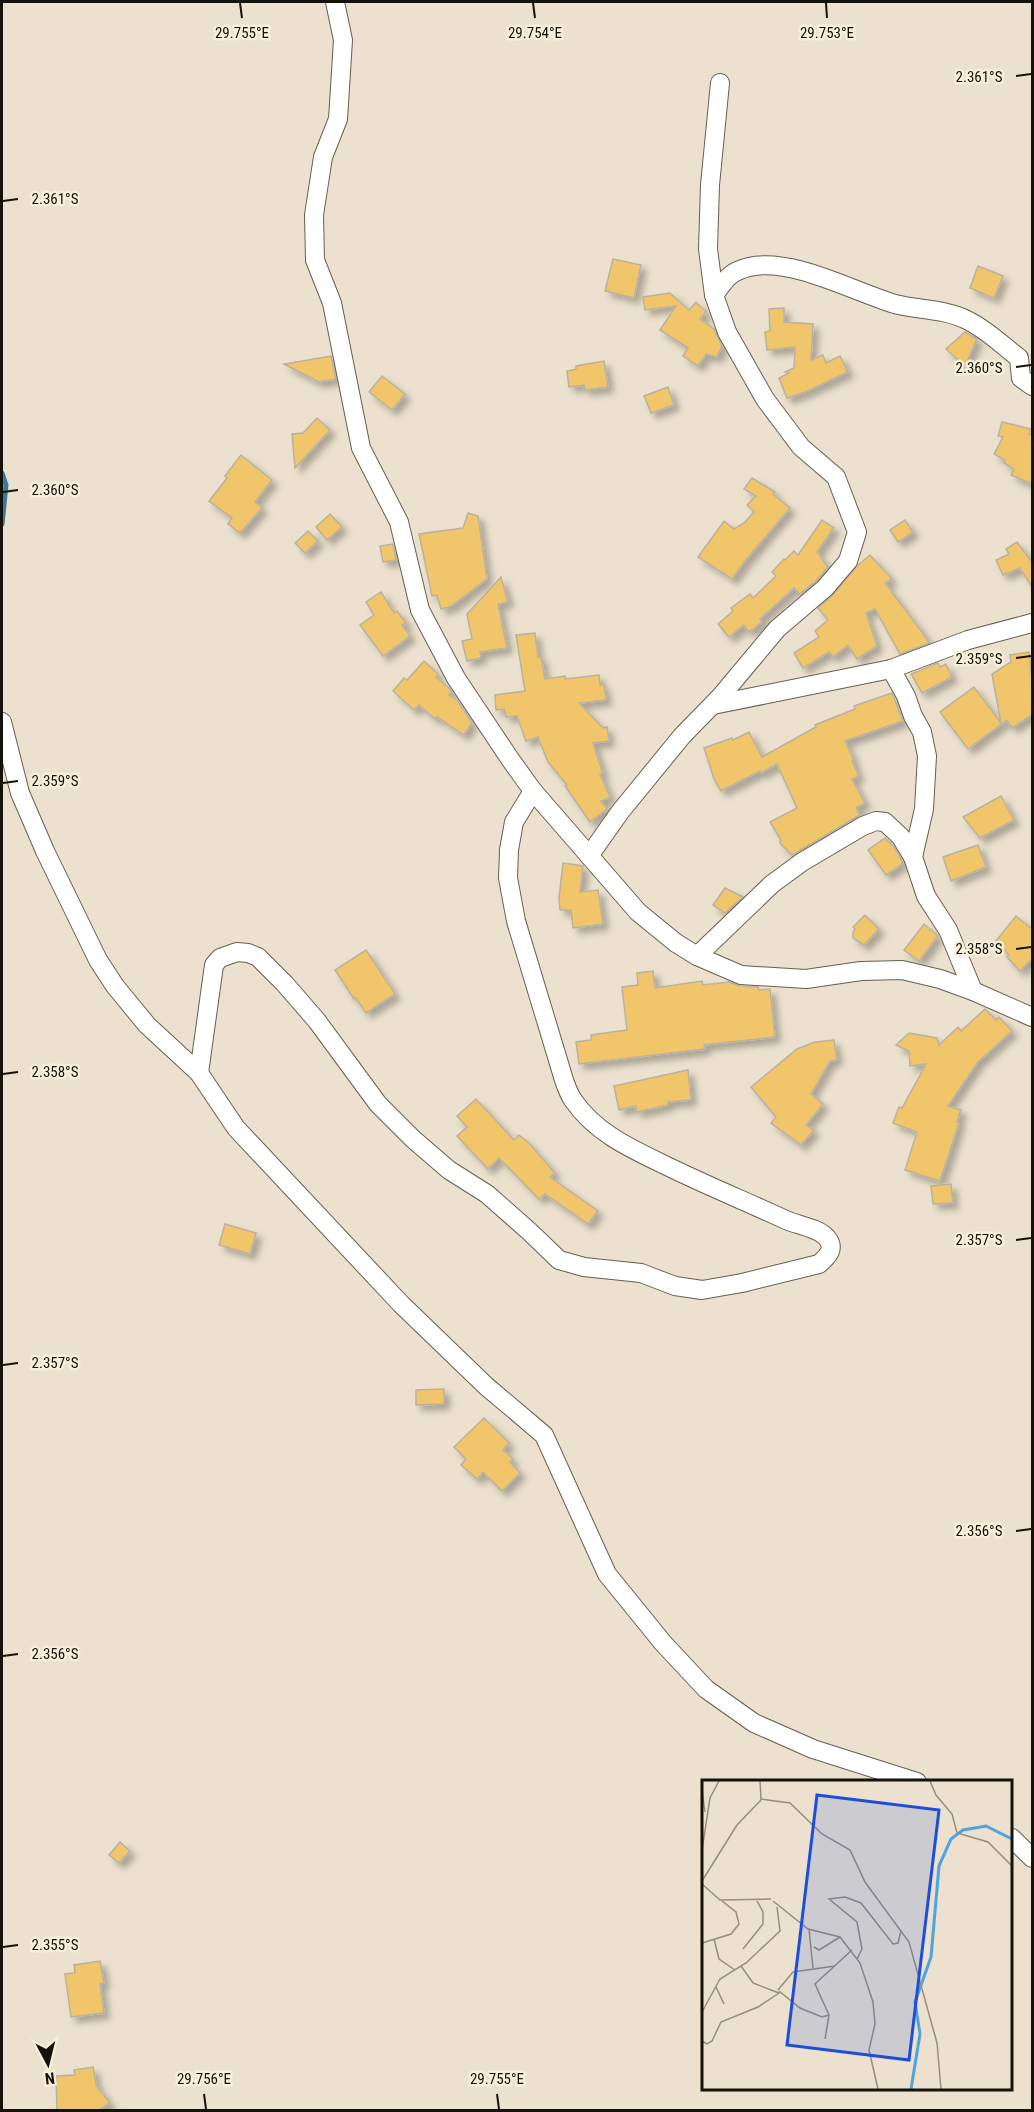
<svg xmlns="http://www.w3.org/2000/svg" width="1034" height="2112" viewBox="0 0 1034 2112" font-family="'Roboto Condensed',sans-serif">
	<style>
		.lines { fill: none; stroke-linecap: round; stroke-linejoin: round }
		.stream { stroke: #3e789f; stroke-width: 5 }
		.building { fill: #f1c66b; stroke: #bab19e; stroke-width: 1.5; filter: url(#shadow) }
		.minor-casing { stroke: #675f4e; stroke-width: 20 }
		.minor { stroke: #fff; stroke-width: 18 }
		.ticks { fill: none; stroke: #15120b; stroke-width: 2 }
		.inset-river { fill: none; stroke: #4fa4df; stroke-width: 3 }
		.inset-road { fill: none; stroke: #958e80; stroke-width: 1.5 }
		.view { fill: #1d4ed8; fill-opacity: 0.15; stroke: #1d4ed8; stroke-width: 3 }
		.inset-edge { fill: none; stroke: #15120b; stroke-width: 3 }
		.ticks-label { font-size: 15px; text-anchor: middle; fill: #15120b; stroke: #f8efdb; stroke-width: 5; stroke-linejoin: round; paint-order: stroke }
	</style>
	<defs>
		<filter id="shadow"><feDropShadow dx="5.5" dy="5.5" stdDeviation="3" flood-color="#0004"/></filter>
	</defs>
	<rect width="100%" height="100%" fill="#ebe1ce"/>
	<g class="lines">
		<!-- stream -->
		<polyline class="stream" points="2,473 6,485 2,524"/>
	</g>
	<!-- building -->
	<g class="building">
		<polygon points="613,259 641,265 634,298 605,291"/>
		<polygon points="978,266 1003,276 994,298 970,288"/>
		<polygon points="670,293 689,310 696,302 706,312 700,319 714,329 722,346 717,357 706,354 698,366 683,356 688,348 660,330 676,306 645,310 643,297"/>
		<polygon points="784,308 784,322 813,324 811,360 823,355 826,363 840,356 848,372 805,392 787,398 779,378 789,373 785,372 794,368 795,347 767,350 765,332 770,331 769,309"/>
		<polygon points="965,332 977,339 965,366 946,349"/>
		<polygon points="331,356 336,379 319,382 284,364"/>
		<polygon points="604,361 608,387 585,390 584,385 569,387 567,371 576,369 576,366"/>
		<polygon points="382,376 405,394 392,410 369,392"/>
		<polygon points="668,387 674,405 651,413 644,396"/>
		<polygon points="317,418 330,430 295,468 292,434 303,433"/>
		<polygon points="1002,422 1031,429 1029,434 1032,435 1032,484 1011,475 1014,469 1004,463 1005,460 994,454 1003,437 998,436"/>
		<polygon points="241,455 272,480 255,502 262,508 240,533 228,524 232,518 209,501 227,478 225,476"/>
		<polygon points="752,478 775,492 773,494 790,508 745,561 732,579 698,557 724,521 734,529 744,523 754,512 747,505 756,496 744,489"/>
		<polygon points="468,513 478,516 487,579 450,607 441,609 437,595 432,596 419,534 463,528"/>
		<polygon points="330,514 342,527 327,540 316,527"/>
		<polygon points="822,520 834,528 817,552 828,567 817,580 800,594 794,588 760,619 762,622 749,632 744,625 729,637 718,624 733,611 731,608 750,594 753,598 776,576 772,572 784,559 785,560 794,551 798,555"/>
		<polygon points="905,520 913,532 898,542 890,530"/>
		<polygon points="308,531 318,541 305,553 295,543"/>
		<polygon points="1017,542 1032,562 1032,587 1020,568 1003,575 996,560 1009,554 1006,549"/>
		<polygon points="393,544 396,560 383,562 380,546"/>
		<polygon points="870,555 892,579 885,583 925,636 929,643 900,654 875,609 866,613 877,646 857,659 848,645 833,657 829,652 803,668 794,653 819,637 815,631 828,620 818,608 833,595 858,565"/>
		<polygon points="501,577 508,602 498,604 507,648 480,652 481,658 467,661 462,641 472,639 467,614"/>
		<polygon points="381,592 394,613 397,611 406,623 402,625 410,636 383,656 360,625 374,615 366,602"/>
		<polygon points="535,633 538,657 541,657 545,679 565,676 565,679 599,675 600,685 604,685 606,700 579,703 603,728 607,727 609,741 593,743 603,774 600,774 610,797 601,801 607,809 590,822 565,786 567,785 548,762 538,737 526,741 517,716 506,717 504,709 496,710 495,695 525,691 516,635"/>
		<polygon points="1029,652 1032,682 1032,715 1012,728 1007,720 968,749 940,712 974,687 1001,723 992,674 1011,662 1010,655"/>
		<polygon points="424,661 438,674 436,677 449,688 452,692 449,695 458,701 472,723 464,735 437,717 435,719 419,705 414,710 393,691 404,678 407,680"/>
		<polygon points="938,663 940,667 946,664 952,677 922,693 911,674"/>
		<polygon points="892,693 903,721 845,741 854,760 852,761 859,776 852,779 865,803 856,808 860,815 792,855 780,843 781,840 770,822 797,808 777,764 761,773 760,771 721,791 714,779 704,748 732,738 733,740 749,732 762,757 816,727 815,725 855,709 854,706"/>
		<polygon points="1001,796 1014,820 980,838 963,817"/>
		<polygon points="885,838 894,847 903,863 886,875 868,850"/>
		<polygon points="978,845 986,867 951,881 943,857"/>
		<polygon points="563,863 583,866 580,892 598,890 603,924 573,928 571,910 560,910 559,898"/>
		<polygon points="725,888 743,897 725,913 713,905"/>
		<polygon points="865,915 879,929 864,945 853,938 853,932 855,929 853,927"/>
		<polygon points="1016,916 1032,929 1032,959 1020,971 1007,957 1009,955 996,941"/>
		<polygon points="924,924 938,936 919,961 904,950"/>
		<polygon points="366,950 395,994 366,1013 356,998 354,999 335,970"/>
		<polygon points="653,971 655,988 702,981 703,985 729,982 740,986 758,987 759,990 770,989 775,1037 704,1045 705,1049 579,1064 576,1042 591,1040 591,1035 627,1030 622,987 638,985 637,973"/>
		<polygon points="985,1009 996,1020 999,1017 1012,1031 978,1062 948,1106 961,1110 957,1122 959,1123 940,1181 905,1170 917,1132 893,1123 899,1107 902,1108 926,1064 910,1066 909,1051 896,1045 909,1033 937,1038 939,1045 958,1027 961,1031"/>
		<polygon points="834,1040 837,1060 830,1061 811,1094 823,1104 806,1125 814,1130 801,1145 771,1123 776,1117 751,1087 797,1049 815,1042"/>
		<polygon points="688,1070 691,1100 668,1102 668,1105 637,1112 636,1106 619,1110 614,1086"/>
		<polygon points="476,1099 514,1140 519,1135 529,1143 555,1173 550,1177 598,1211 588,1224 545,1194 539,1199 499,1158 488,1169 457,1136 467,1127 457,1116"/>
		<polygon points="951,1184 953,1203 933,1204 931,1186"/>
		<polygon points="225,1224 256,1233 250,1254 219,1245"/>
		<polygon points="444,1389 444,1404 416,1405 416,1390"/>
		<polygon points="484,1418 509,1443 503,1450 513,1459 510,1462 520,1473 502,1491 483,1472 477,1479 461,1465 466,1459 454,1447"/>
		<polygon points="120,1842 130,1851 119,1863 109,1855"/>
		<polygon points="100,1961 104,1983 100,1984 104,2013 71,2017 65,1974 75,1973 74,1965"/>
		<polygon points="93,2067 96,2085 110,2103 99,2110 57,2110 56,2076 75,2075 74,2070"/>
	</g>
	<g class="lines">
		<defs>
			<g id="minor">
				<polyline points="335,2 343,40 338,119 323,157 314,215 315,260 332,303 361,448 399,522 420,610 456,678 510,759 533,791 638,912 676,943 697,956 741,975 806,979 861,971 902,970 940,979 973,991 1032,1017"/>
				<path d="M714 295C726 279 729 272 749 267 792 257 854 292 895 304 918 310 945 309 967 320 986 329 1002 345 1019 358L1021 378 1032 386"/>
				<polyline points="891,669 906,696 913,716 922,732 927,756 924,809 913,857 926,896 948,930 973,991"/>
				<polyline points="713,705 891,669 968,640 1032,623"/>
				<polyline points="2,722 20,793 45,851 98,960 115,986 147,1025 199,1073 236,1128 401,1304 486,1386 544,1435 607,1574 663,1643 706,1689 754,1723 813,1749 917,1782"/>
				<polyline points="589,856 620,812 682,736 721,696 777,629 825,588 848,561 857,532 836,477 801,447 765,399 727,332 714,295 708,249 710,185 720,83"/>
				<polyline points="697,956 772,884 802,862 863,826 876,821 885,822 901,837 913,857"/>
				<path d="M199 1073 214 965 220 958 237 952 248 953 258 957 285 984 317 1021 378 1104 413 1139 449 1170 487 1194 530 1232 559 1260 584 1267 641 1273 675 1286 702 1290 742 1283 819 1264C827 1257 836 1249 827 1238 819 1228 797 1225 786 1220 747 1202 708 1186 669 1167 634 1150 596 1134 573 1100 569 1094 566 1086 564 1080L516 921 508 878 509 850 514 822 533 791"/>
				<polyline points="1012,1838 1032,1858"/>
			</g>
		</defs>
		<!-- minor casing -->
		<use href="#minor" class="minor-casing"/>
		<!-- minor -->
		<use href="#minor" class="minor"/>
	</g>
	<!-- ticks -->
	<path class="ticks" d="M240 3 242 18M533 3 535 18M826 3 827 18M1016 76 1031 74M3 201 18 199M1016 367 1031 365M3 492 18 490M1016 658 1031 656M3 783 18 781M1016 949 1031 947M3 1074 18 1072M1016 1240 1031 1238M3 1365 18 1363M1016 1531 1031 1529M3 1656 18 1654M3 1947 18 1945M204 2094 206 2109M497 2094 499 2109"/>
	<!-- overview -->
	<g transform="translate(702 1780)">
		<rect width="310" height="310" fill="#ebe1ce"/>
		<path class="inset-river" d="M209 309 218 254 213 222 229 177 237 86 249 59 261 50 284 46 310 59"/>
		<path class="inset-road" d="M58 1 59 19 88 23 120 54 148 70 163 102 207 162 235 263 239 309M228 1 234 15 250 34 255 53 286 62 310 86M0 11 3 32M0 70 8 18 17 1M0 101 35 45 59 20M0 104 18 120 69 119M71 121 106 149 138 157 158 183 171 222 173 244 167 270 176 309M107 149 111 188M12 159 17 179 33 190M0 163 29 154 37 144 34 132 20 121M112 167 117 170 138 157M41 169 61 144V132L55 121M155 179 160 169 155 142 127 119 143 117 159 123 191 164 196 163 199 151M14 207 22 224M76 210 91 192 133 186M77 211 98 228 120 237 127 235M0 232 18 199 44 183 78 151 75 127M123 259 127 235 113 204 150 170M0 261 5 264 10 261 19 242 56 227 77 213 51 203 39 186"/>
		<path class="view" d="M115 15 237 30 207 280 85 265Z"/>
		<rect width="310" height="310" class="inset-edge"/>
	</g>
	<g class="ticks-label">
		<text x="827" y="38">29.753°E</text>
		<text x="242" y="38">29.755°E</text>
		<text x="535" y="38">29.754°E</text>
		<text x="979" y="82">2.361°S</text>
		<text x="55" y="204">2.361°S</text>
		<text x="979" y="373">2.360°S</text>
		<text x="55" y="495">2.360°S</text>
		<text x="979" y="664">2.359°S</text>
		<text x="55" y="786">2.359°S</text>
		<text x="979" y="954">2.358°S</text>
		<text x="55" y="1077">2.358°S</text>
		<text x="979" y="1245">2.357°S</text>
		<text x="55" y="1368">2.357°S</text>
		<text x="979" y="1536">2.356°S</text>
		<text x="55" y="1659">2.356°S</text>
		<text x="55" y="1950">2.355°S</text>
		<text x="204" y="2084">29.756°E</text>
		<text x="497" y="2084">29.755°E</text>
	</g>
	<!-- border -->
	<rect width="1034" height="2112" fill="none" stroke="#15120b" stroke-width="6"/>
	<!-- north arrow -->
	<g transform="translate(48 2064) rotate(173)" stroke="#f8efdb" stroke-width="4.5" paint-order="stroke">
	<path d="M0-4.5L10 22L0 15L-10 22Z" fill="#15120b"/>
	<text y="-9" font-size="16" font-weight="bold" text-anchor="middle" fill="#15120b">N</text>
	</g>
</svg>
